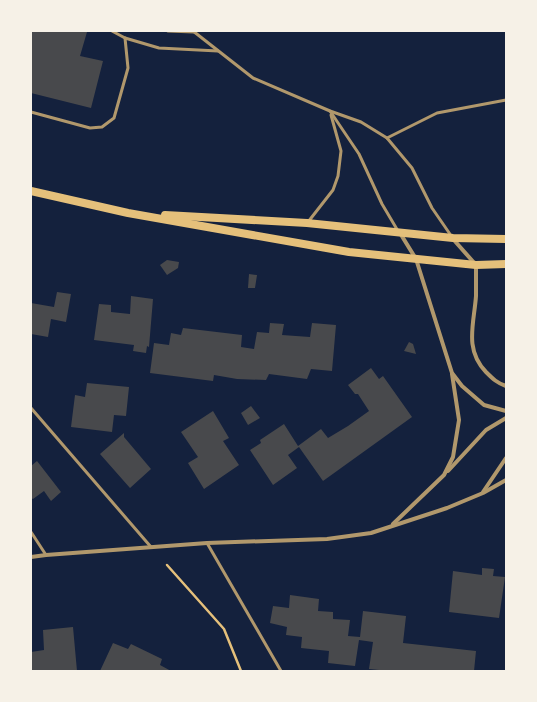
<svg xmlns="http://www.w3.org/2000/svg" width="537" height="702" viewBox="0 0 537 702" font-family="'DejaVu Sans',sans-serif">
	<style>
		.building { fill: #48494c }
		.lines { fill: none; stroke-linecap: round; stroke-linejoin: round }
		.path { stroke: #e5c07b; stroke-width: 2.5 }
		.service { stroke: #b1986c; stroke-width: 3 }
		.minor { stroke: #b1986c; stroke-width: 4 }
		.secondary { stroke: #e5c07b; stroke-width: 8 }
	</style>
	<rect width="100%" height="100%" fill="#14213d"/>
	<!-- building -->
	<g class="building">
		<polygon points="31,31 87,32 80,56 103,61 91,108 31,93"/>
		<polygon points="167,260 179,262 178,268 167,275 160,265"/>
		<polygon points="249,274 257,275 255,288 248,288"/>
		<polygon points="57,292 71,294 66,322 51,319 48,337 31,334 31,303 54,307"/>
		<polygon points="131,296 153,299 149,347 147,346 146,353 133,351 134,345 94,340 99,304 111,305 111,312 130,314"/>
		<polygon points="270,323 284,324 282,335 310,337 312,323 336,325 332,371 311,369 307,379 269,374 266,380 237,379 214,375 213,381 150,373 154,343 169,345 171,333 181,335 183,328 242,335 241,347 254,349 257,332 269,333"/>
		<polygon points="409,342 413,344 416,354 404,351"/>
		<polygon points="371,368 379,379 383,376 412,417 323,481 299,447 288,455 297,468 273,485 250,450 261,443 260,440 284,424 298,446 321,429 328,438 348,426 369,411 358,394 355,394 348,385"/>
		<polygon points="87,383 129,387 126,416 114,415 112,432 71,427 75,395 85,397"/>
		<polygon points="251,406 260,418 248,425 241,413"/>
		<polygon points="213,411 229,438 223,441 239,465 204,489 188,463 198,457 181,432"/>
		<polygon points="124,433 124,437 151,469 130,488 100,454"/>
		<polygon points="37,461 61,492 51,501 44,491 33,499 31,498 31,466"/>
		<polygon points="482,568 494,569 493,576 505,577 499,618 449,612 453,571 482,575"/>
		<polygon points="290,595 319,599 318,611 333,612 333,619 350,620 348,636 360,637 363,611 406,616 403,643 476,651 474,671 389,671 369,669 373,642 359,640 355,666 328,663 329,651 301,648 302,637 286,635 287,627 270,623 273,606 289,608"/>
		<polygon points="73,627 77,671 31,671 31,652 44,650 43,630"/>
		<polygon points="113,643 128,649 131,644 162,659 160,665 171,671 100,671"/>
	</g>
	<g class="lines">
		<!-- path -->
		<polyline class="path" points="167,565 224,629 241,671"/>
		<!-- service -->
		<g class="service">
			<polyline points="112,31 125,38 159,48 218,51"/>
			<polyline points="168,31 194,32"/>
			<polyline points="193,31 253,78 330,111 361,122 387,138 412,168 432,208 452,237"/>
			<polyline points="330,111 359,154 382,204 398,231"/>
			<polyline points="31,112 90,128 102,127 114,118 128,68 125,38"/>
			<polyline points="387,138 437,113 506,100"/>
			<polyline points="308,222 333,190 338,176 341,151 331,115"/>
			<polyline points="31,408 151,547"/>
			<polyline points="31,532 46,555"/>
			<polyline points="207,543 281,671"/>
		</g>
		<!-- minor -->
		<g class="minor">
			<polyline points="400,233 416,259 452,373 462,386 484,405 506,411"/>
			<path d="M453 239 476 265C476 275 476 286 476 296 474 324 464 349 486 372 493 379 497 383 506 386"/>
			<polyline points="448,471 486,430 506,418"/>
			<polyline points="483,492 506,458"/>
			<polyline points="393,524 444,475 453,457 459,420 452,374"/>
			<polyline points="31,557 46,555 207,543 327,539 371,533 447,508 483,493 506,480"/>
		</g>
		<!-- secondary -->
		<g class="secondary">
			<polyline points="31,191 128,213 349,252 476,265 506,264"/>
			<polyline points="165,215 307,223 453,238 506,239"/>
		</g>
	</g>
	<!-- border -->
	<rect width="537" height="702" fill="none" stroke="#f6f1e7" stroke-width="64"/>
</svg>
